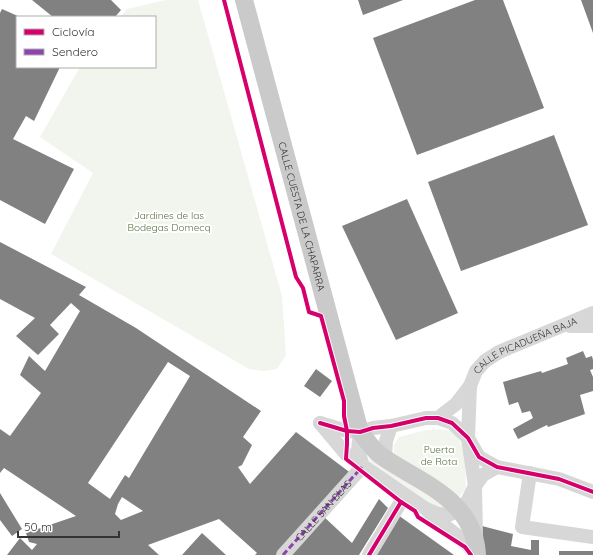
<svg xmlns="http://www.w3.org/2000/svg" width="593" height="555" viewBox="0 0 593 555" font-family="Quicksand,sans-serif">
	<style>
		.green { fill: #f1f5ed }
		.building { fill: #818181; fill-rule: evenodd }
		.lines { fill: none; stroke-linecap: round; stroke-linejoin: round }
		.minor { stroke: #d7d7d7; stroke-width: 14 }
		.major { stroke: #cacaca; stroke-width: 18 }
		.quiet { stroke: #8e44ad; stroke-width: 3; stroke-dasharray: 6 3; stroke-linecap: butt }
		.cycleway-casing { stroke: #fff; stroke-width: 6 }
		.cycleway { stroke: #d6006c; stroke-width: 4 }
		.labels { text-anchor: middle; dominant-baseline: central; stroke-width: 4; stroke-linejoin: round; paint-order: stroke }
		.park-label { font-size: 10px; fill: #56703f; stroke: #fff }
		.street-label { font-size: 10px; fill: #333; stroke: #fff }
	</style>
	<rect width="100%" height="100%" fill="#fff"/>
	<!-- green -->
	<g class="green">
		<polygon points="166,0 198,0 282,296 286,355 277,369 264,371 249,369 51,254 93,173 40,137 80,67 155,67 155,17 120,17 127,9"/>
		<path d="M426 430C432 430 441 429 447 430 469 436 465 471 466 489L459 497 394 453V445L399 437Z"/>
		<polygon points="368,457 444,506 448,509 439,510 372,466"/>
	</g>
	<!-- building -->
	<g class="building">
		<polygon points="32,0 111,0 121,10 115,17 53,17"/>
		<polygon points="358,0 403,0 363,15"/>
		<polygon points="475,0 503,0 544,108 417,155 373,38"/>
		<polygon points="581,0 593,0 593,33"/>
		<polygon points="2,9 20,17 17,17 17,67 60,67 34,121 26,116 13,139 74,169 45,224 0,200 0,13"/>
		<polygon points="554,135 588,225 461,271 428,182"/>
		<polygon points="407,199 458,313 396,340 342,226"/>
		<path d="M0 242 86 287 79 295 136 328 261 411 243 437 252 445 242 465 238 467 250 484 296 432 352 474 278 555H255L257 553 219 519 148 545 159 555H7L20 538 32 550 37 544 29 542 26 533 76 516 4 468 0 473V429L10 436 41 393 20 375 29 356 45 371 80 311 71 303 50 325 59 334 38 355 16 336 35 318 0 299ZM168 362 190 376 129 478 125 475 110 499 88 483ZM122 497 143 511 121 520 115 514 118 504Z"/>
		<polygon points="583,351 586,358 592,356 593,360 593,369 590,370 593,377 593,391 580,395 585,414 548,427 547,425 518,439 513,429 533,418 530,411 522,413 518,402 509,405 503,382 541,371 542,373 568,364 566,358"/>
		<polygon points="316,369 332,381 320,397 304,386"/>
		<polygon points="0,493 22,529 12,536 0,520"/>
		<polygon points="379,499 388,508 359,555 287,555 323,516 352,543"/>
		<polygon points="398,515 454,555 374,555"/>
		<polygon points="482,526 513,534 511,546 531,550 531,540 539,540 539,555 481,555"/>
		<polygon points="202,533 226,555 182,555"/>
		<rect x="559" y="551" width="34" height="4"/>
	</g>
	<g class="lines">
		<!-- minor -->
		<g class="minor">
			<polyline points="570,326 593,326"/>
			<polyline points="470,386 468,438 475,486 476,537"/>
			<path id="s1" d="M438 418 456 404 470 386 476 371 485 361 499 352 593 313"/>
			<polyline points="320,423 347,431 360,432 373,428 391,426 426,418 438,418 452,423 468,438 479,457 497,467 559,479 593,492"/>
			<polyline points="360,432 358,450 363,466 426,509 438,514 448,515 460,510 468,500 475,486 483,475 497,467"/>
			<polyline points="385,458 386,441 391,426"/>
			<polyline points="530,473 522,527 593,537"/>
			<path d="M428 511C443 528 463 535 475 555"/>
			<path id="s2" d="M283 555 363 466 346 454 320 423"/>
			<polyline points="369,555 405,495"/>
		</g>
		<!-- major -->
		<path class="major" id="s3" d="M244 0 360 432C366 439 372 449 380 455 419 483 474 498 477 555"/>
		<!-- quiet -->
		<polyline class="quiet" points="283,555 362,467"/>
		<defs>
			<g id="cycleway">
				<polyline points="224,0 296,277 303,288 309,312 321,316 344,401 344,416 347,431 347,444 346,459 401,502 415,511 418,517 465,547 471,555"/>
				<polyline points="320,423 347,431 360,432 373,428 391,426 426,418 438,418 452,423 468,438 479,457 497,467 559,479 593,492"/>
				<polyline points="369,555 401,502"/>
			</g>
		</defs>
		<!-- cycleway casing -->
		<use href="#cycleway" class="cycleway-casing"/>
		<!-- cycleway -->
		<use href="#cycleway" class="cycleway"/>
	</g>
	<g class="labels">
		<!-- park labels -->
		<g class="park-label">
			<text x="169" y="215">Jardines de las<tspan x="169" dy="12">Bodegas Domecq</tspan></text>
			<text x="439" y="449">Puerta<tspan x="439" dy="12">de Rota</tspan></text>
		</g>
		<!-- street labels -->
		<g class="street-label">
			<text stroke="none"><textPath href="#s3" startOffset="224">CALLE CUESTA DE LA CHAPARRA</textPath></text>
			<text stroke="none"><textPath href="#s1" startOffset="118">CALLE PICADUEÑA BAJA</textPath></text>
			<text stroke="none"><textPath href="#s2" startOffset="60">CALLE SAN BLAS</textPath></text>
		</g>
	</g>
	<!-- legend -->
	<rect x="16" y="16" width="140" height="52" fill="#ffffff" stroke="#adadad"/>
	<rect x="24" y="29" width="20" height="6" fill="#d6006c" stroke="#adadad"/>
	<text x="52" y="36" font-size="12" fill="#333333">Ciclovía</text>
	<rect x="24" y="49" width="20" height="6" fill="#8e44ad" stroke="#adadad"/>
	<text x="52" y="56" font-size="12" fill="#333333">Sendero</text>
	<!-- scale -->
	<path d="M18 531v6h101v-6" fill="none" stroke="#333333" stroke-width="2"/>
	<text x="24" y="531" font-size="12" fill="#333333" stroke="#ffffff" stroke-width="3" paint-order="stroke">50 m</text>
</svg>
